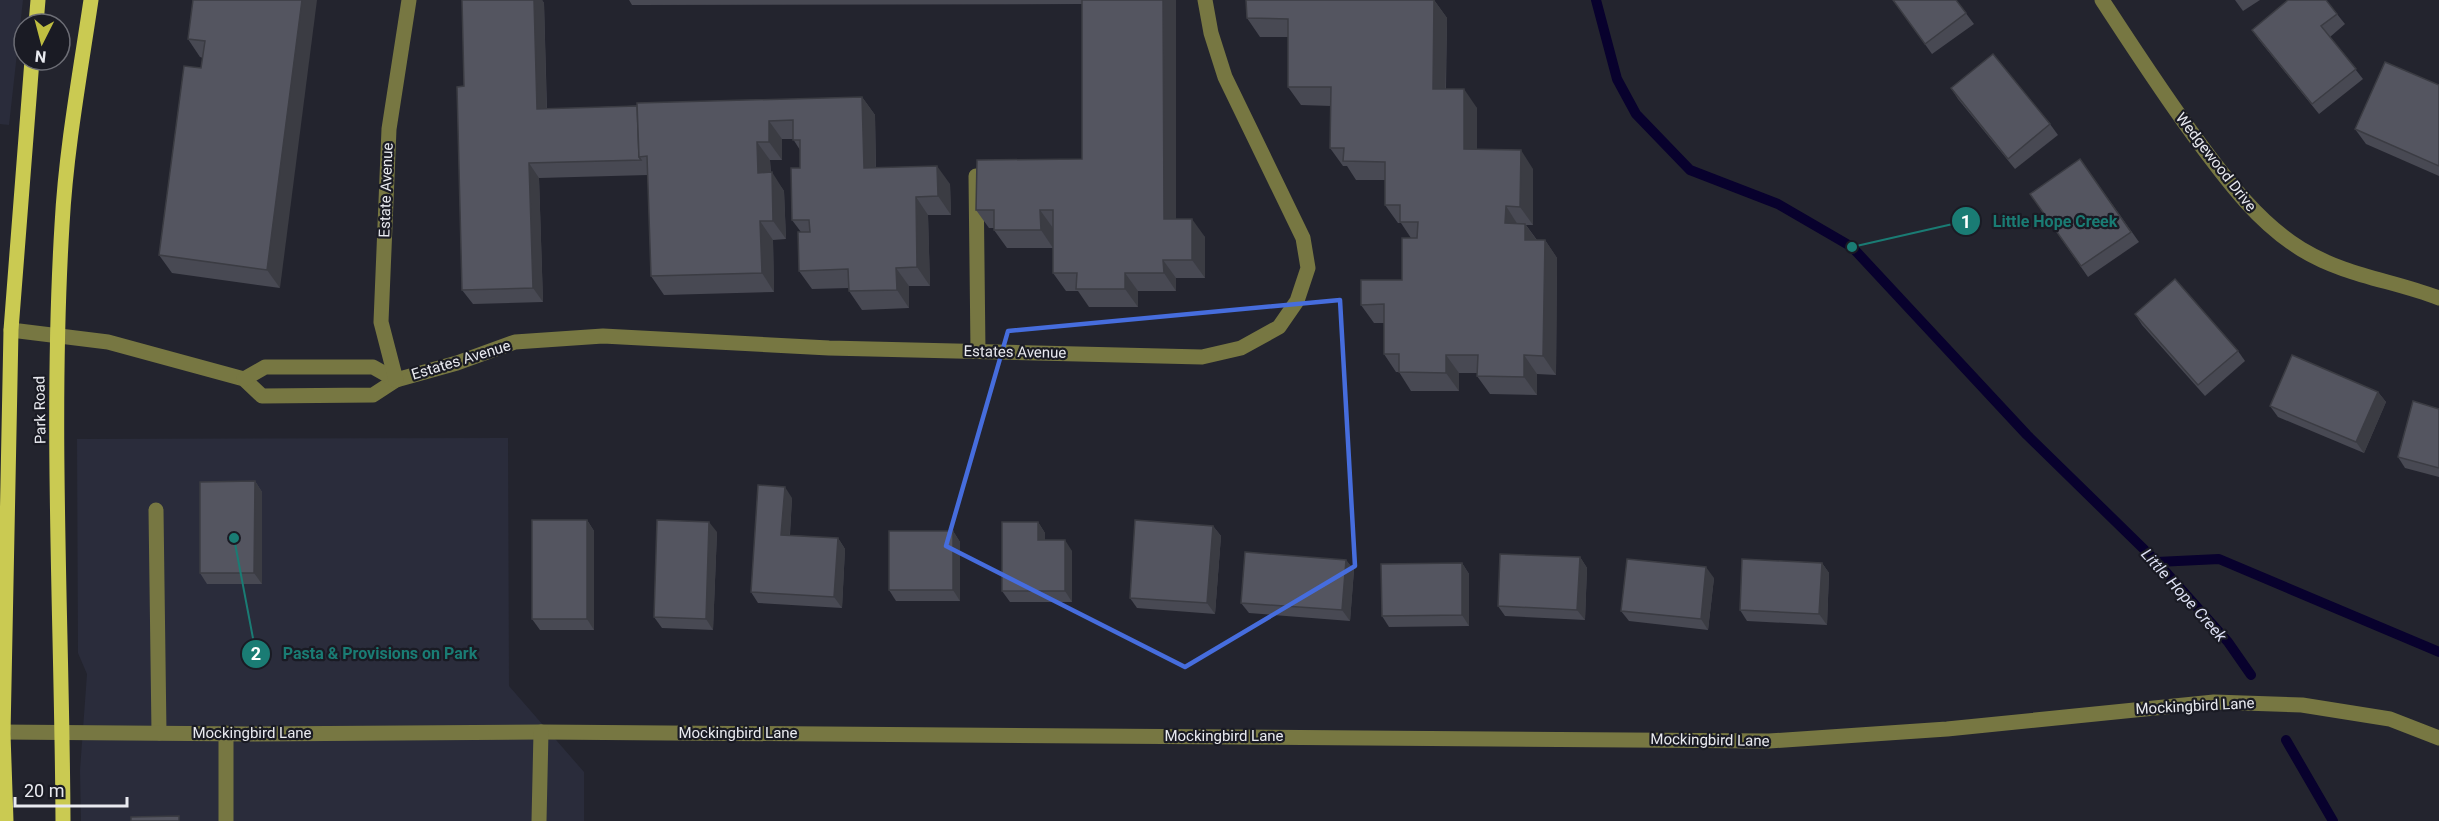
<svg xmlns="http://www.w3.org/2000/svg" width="2439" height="821" viewBox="0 0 2439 821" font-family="Roboto,sans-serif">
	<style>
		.built { fill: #2a2c3b }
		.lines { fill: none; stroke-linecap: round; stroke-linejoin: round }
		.stream { stroke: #08012d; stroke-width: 10 }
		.minor { stroke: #777742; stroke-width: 15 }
		.major { stroke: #caca52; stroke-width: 15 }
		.wall { fill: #484953 }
		.shaded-wall { fill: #3b3c43 }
		.building { fill: #545560; stroke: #3b3c43; stroke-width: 1.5 }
		.marked { fill: none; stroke: #466ddd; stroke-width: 4.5; stroke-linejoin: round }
		.labels { text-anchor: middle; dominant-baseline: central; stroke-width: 4.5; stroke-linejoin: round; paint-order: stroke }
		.street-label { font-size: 15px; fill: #e9eaf0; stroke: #1a1b24 }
		.water-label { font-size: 16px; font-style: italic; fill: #dcdff3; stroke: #1a1b24 }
		.leader { fill: none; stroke: #1a7c74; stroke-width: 2 }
		.callout-dot { fill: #1a7c74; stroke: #1a1b24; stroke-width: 2 }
		.mark-label { font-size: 18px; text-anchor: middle; font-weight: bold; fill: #fff }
		.callout-label { font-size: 16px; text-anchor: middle; font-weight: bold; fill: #1a7c74; stroke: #1a1b24; stroke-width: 4.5; stroke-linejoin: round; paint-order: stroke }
	</style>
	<rect width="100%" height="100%" fill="#23242e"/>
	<!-- built -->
	<g class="built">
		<polygon points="0,0 23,0 9,125 0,124"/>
		<polygon points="508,438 509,686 584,772 584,821 81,821 80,770 87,674 78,653 77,439"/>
	</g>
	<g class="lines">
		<!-- stream -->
		<g class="stream">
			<polyline points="1596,0 1617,79 1636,114 1690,170 1778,204 1852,247 2027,435 2157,562 2228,642 2251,675"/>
			<polyline points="2157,562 2219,559 2439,652"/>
			<polyline points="2286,740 2333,821"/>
		</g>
		<!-- minor -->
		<g class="minor">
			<path d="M2102 0C2134 49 2165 97 2200 144 2229 183 2259 223 2301 249 2345 276 2392 280 2439 298"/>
			<polyline points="976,176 978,351"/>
			<polyline points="11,330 108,342 244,379 262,396 373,395 396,380 457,363 515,342 603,336 829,348 1202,357 1241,348 1279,327 1297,301 1308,268 1303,238 1225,77 1211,33 1205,0"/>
			<polyline points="244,379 265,367 373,367 396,380"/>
			<polyline points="396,380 381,322 389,129 409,0"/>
			<polyline points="156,510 159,733"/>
			<polyline points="0,732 250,734 541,732 1769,741 1947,729 2214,702 2302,705 2390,719 2439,738"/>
			<polyline points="226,821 226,733"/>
			<polyline points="539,821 541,732"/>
		</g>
		<!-- major -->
		<g class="major">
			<polyline points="36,24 38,0"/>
			<polyline points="6,821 3,734 11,330 32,60"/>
			<path d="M63 821C62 623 50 423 62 225 66 150 80 74 91 0"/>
		</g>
	</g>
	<!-- wall -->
	<g class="wall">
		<polygon points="193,0 280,288 172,273 159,255 201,68 203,58 200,57 188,39"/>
		<polygon points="462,0 542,0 544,3 547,109 862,97 875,115 876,167 950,184 951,215 928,215 930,286 909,286 909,308 862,310 849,291 849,288 812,289 799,271 801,232 792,220 800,168 800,150 793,139 782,139 782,160 770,160 771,173 784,191 786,239 773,240 774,292 664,295 651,276 648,175 539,178 543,302 473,304 462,290 464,86"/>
		<polygon points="629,0 1176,0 1176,219 1205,237 1205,278 1176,278 1176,291 1138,291 1138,307 1089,307 1078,291 1066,291 1053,273 1053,248 1007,248 994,230 994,228 989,228 976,210 1082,159 1082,4 632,5"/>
		<polygon points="1434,0 1447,18 1446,89 1477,108 1477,150 1533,169 1533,225 1526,225 1537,240 1545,240 1557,258 1556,375 1537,374 1537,395 1490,394 1477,376 1477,373 1459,373 1459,391 1411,391 1399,372 1396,372 1384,354 1384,323 1374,323 1361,305 1402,280 1411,238 1401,223 1398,223 1385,205 1385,180 1356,180 1347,166 1343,166 1330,148 1331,106 1301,105 1288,87 1288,37 1260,37 1247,18"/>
		<polygon points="1893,0 1956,0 1974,24 1932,54"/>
		<polygon points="2235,0 2260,0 2243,11"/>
		<polygon points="2337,14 2345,24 2330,37 2363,79 2319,114 2259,40 2252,30"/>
		<polygon points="2439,85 2439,176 2366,144 2355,129"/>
		<polygon points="1951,88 2050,124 2058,135 2015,169 1958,99"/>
		<polygon points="2080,159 2139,242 2088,277 2030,194"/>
		<polygon points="2135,314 2238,351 2245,361 2205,396 2142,325"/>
		<polygon points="2378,392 2386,402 2364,453 2278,417 2270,406"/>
		<polygon points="2439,409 2439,477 2405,468 2398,457"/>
		<polygon points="255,481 262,492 262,584 207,584 200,573"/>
		<polygon points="792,498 790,535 838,538 845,549 842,608 758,603 751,592"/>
		<polygon points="587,520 594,531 594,630 540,630 532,619"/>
		<polygon points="1038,522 1045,533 1045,540 1072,551 1072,602 1010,602 1002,591"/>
		<polygon points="1213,526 1221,536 1215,614 1137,608 1130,598"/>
		<polygon points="953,531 960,542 960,601 896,601 889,590"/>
		<polygon points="717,532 713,630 662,628 654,617"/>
		<polygon points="1580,557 1587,568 1585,620 1505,616 1498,606"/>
		<polygon points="1346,560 1354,570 1350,621 1249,613 1241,603"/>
		<polygon points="1462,563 1469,574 1469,626 1389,627 1382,616"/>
		<polygon points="1822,563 1829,573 1827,625 1747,621 1740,610"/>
		<polygon points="1714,578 1708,630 1629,621 1621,611"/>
	</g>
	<!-- shaded-wall -->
	<g class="shaded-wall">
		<polygon points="302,0 317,0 280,288 267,270"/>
		<polygon points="534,0 542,0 544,3 547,124 537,109"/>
		<polygon points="1163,0 1176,0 1176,237 1164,219"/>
		<polygon points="1434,0 1447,18 1445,107 1433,89"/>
		<polygon points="1464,89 1477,108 1477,168 1464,149"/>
		<polygon points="862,97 875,115 876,186 864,168"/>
		<polygon points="769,121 782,139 782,160 769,142"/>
		<polygon points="757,142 770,160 771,191 758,173"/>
		<polygon points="1521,150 1533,169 1533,225 1520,207"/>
		<polygon points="529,163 539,178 543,302 533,288"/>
		<polygon points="937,166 950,184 951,215 938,196"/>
		<polygon points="772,172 784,191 786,239 773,221"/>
		<polygon points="916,197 928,215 930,286 917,267"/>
		<polygon points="1506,206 1518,225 1505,223"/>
		<polygon points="1040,210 1053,228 1053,248 1041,230"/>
		<polygon points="1192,219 1205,237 1205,278 1192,260"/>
		<polygon points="760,221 773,240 774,292 762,273"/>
		<polygon points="1525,224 1538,242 1525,240"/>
		<polygon points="1545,240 1557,258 1556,375 1543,356"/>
		<polygon points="1163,260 1176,278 1176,291 1164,273"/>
		<polygon points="896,268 909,286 909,308 897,290"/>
		<polygon points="1125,273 1138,291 1138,307 1125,289"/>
		<polygon points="1446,355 1459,373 1459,391 1446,373"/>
		<polygon points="1524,355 1537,374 1537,395 1524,377"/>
		<polygon points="2378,392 2386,402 2364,453 2356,442"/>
		<polygon points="255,481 262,492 262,584 254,573"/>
		<polygon points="785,487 792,498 789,545 781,535"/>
		<polygon points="587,520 594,531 594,630 587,619"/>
		<polygon points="709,522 717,532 713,630 706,619"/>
		<polygon points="1038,522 1045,533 1045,551 1038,540"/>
		<polygon points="1213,526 1221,536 1215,614 1207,603"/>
		<polygon points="953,531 960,542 960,601 953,590"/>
		<polygon points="838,538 845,549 842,608 834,597"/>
		<polygon points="1065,540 1072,551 1072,602 1065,591"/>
		<polygon points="1580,557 1587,568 1585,620 1577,610"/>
		<polygon points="1346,560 1354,570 1350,621 1342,610"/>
		<polygon points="1462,563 1469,574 1469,626 1462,615"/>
		<polygon points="1822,563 1829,573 1827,625 1819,614"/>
		<polygon points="1706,567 1714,578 1708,630 1701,619"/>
	</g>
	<!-- building -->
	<g class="building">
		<polygon points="193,0 302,0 267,270 159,255 184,66 201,68 205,41 188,39"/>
		<polygon points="462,0 534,0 537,109 637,106 639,157 641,160 529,163 533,288 462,290 457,87 464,86"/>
		<polygon points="1082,0 1163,0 1164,219 1192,219 1192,260 1163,260 1164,273 1125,273 1125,289 1076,289 1077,273 1053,273 1053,210 1040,210 1041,230 994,230 994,210 976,210 977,160 1082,159"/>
		<polygon points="1246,0 1434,0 1433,89 1464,89 1464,149 1521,150 1520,207 1506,206 1505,223 1525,224 1525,240 1545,240 1543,356 1524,355 1524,377 1477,376 1478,355 1446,355 1446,373 1399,372 1399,354 1384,354 1384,304 1361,305 1361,280 1402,280 1402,238 1417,238 1418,222 1400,222 1400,205 1385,205 1385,162 1343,161 1344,148 1330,148 1331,87 1288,87 1288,19 1247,18"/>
		<polygon points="1893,0 1956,0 1966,13 1925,44"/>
		<polygon points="2288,0 2326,0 2337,14 2321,26 2356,69 2312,104 2252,30"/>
		<polygon points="1993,54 2050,124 2008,159 1951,88"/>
		<polygon points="2385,62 2439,85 2439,166 2355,129"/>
		<polygon points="862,97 864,168 937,166 938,196 916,197 917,267 896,268 897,290 849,291 848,269 799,271 798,232 810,232 809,220 792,220 791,168 800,168 800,140 793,140 793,120 769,121 769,142 757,142 758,173 772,172 773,221 760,221 762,273 651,276 647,156 639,157 637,103"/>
		<polygon points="2080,159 2131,232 2081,266 2030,194"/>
		<polygon points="2175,279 2238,351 2198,385 2135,314"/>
		<polygon points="2292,355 2378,392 2356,442 2270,406"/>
		<polygon points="2413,401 2439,409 2439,468 2398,457"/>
		<polygon points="255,481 254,573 200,573 200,482"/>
		<polygon points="758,485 785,487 781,535 838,538 834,597 751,592"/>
		<rect x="532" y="520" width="55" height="99"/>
		<polygon points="657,520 709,522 706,619 654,617"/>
		<polygon points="1135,520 1213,526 1207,603 1130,598"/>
		<polygon points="1002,522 1038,522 1038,540 1065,540 1065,591 1002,591"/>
		<rect x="889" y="531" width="64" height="59"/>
		<polygon points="1245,552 1346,560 1342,610 1241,603"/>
		<polygon points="1500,554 1580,557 1577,610 1498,606"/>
		<polygon points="1627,559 1706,567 1701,619 1621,611"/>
		<polygon points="1742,559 1822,563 1819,614 1740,610"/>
		<polygon points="1462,563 1462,615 1382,616 1381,564"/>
		<polygon points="179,816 179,821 131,821 131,817"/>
	</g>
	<!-- marked area -->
	<path class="marked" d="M1340 300 1355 566 1185 667 946 546 1008 331Z"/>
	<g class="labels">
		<!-- street labels -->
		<g class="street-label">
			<text transform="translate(2216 162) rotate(52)">Wedgewood Drive</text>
			<text transform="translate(386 190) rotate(-88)">Estate Avenue</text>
			<text transform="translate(1015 352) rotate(1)">Estates Avenue</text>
			<text transform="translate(461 360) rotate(-17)">Estates Avenue</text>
			<text transform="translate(40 410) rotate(-91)">Park Road</text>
			<text transform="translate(2195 706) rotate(-3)">Mockingbird Lane</text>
			<text x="252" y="733">Mockingbird Lane</text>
			<text x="738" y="733">Mockingbird Lane</text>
			<text x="1224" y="736">Mockingbird Lane</text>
			<text transform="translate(1710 740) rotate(1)">Mockingbird Lane</text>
		</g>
		<!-- water labels -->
		<g class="water-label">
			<text transform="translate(2184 595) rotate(48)">Little Hope Creek</text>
		</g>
	</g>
	<!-- callouts -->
	<path class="leader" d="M1852 247L1966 221M234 538L256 654"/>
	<g class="callout-dot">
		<circle cx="1852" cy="247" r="6"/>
		<circle cx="234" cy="538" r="6"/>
		<circle cx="1966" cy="221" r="15"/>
		<circle cx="256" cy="654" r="15"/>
	</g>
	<g class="mark-label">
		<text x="1966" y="228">1</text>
		<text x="256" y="660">2</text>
	</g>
	<g class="callout-label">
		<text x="2055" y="227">Little Hope Creek</text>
		<text x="380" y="659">Pasta &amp; Provisions on Park</text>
	</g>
	<!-- north arrow -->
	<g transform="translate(42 42) rotate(186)"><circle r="28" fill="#1a1b24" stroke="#6d6e76" stroke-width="1.5"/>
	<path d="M0-4.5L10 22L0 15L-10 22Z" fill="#bfbe41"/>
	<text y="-9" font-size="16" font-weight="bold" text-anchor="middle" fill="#e9eaf0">N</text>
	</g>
	<!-- scale -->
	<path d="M15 797v9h112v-9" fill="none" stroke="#e9eaf0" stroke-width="3"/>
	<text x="24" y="797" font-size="18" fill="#e9eaf0" stroke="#1a1b24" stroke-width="4.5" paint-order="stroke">20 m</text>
</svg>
